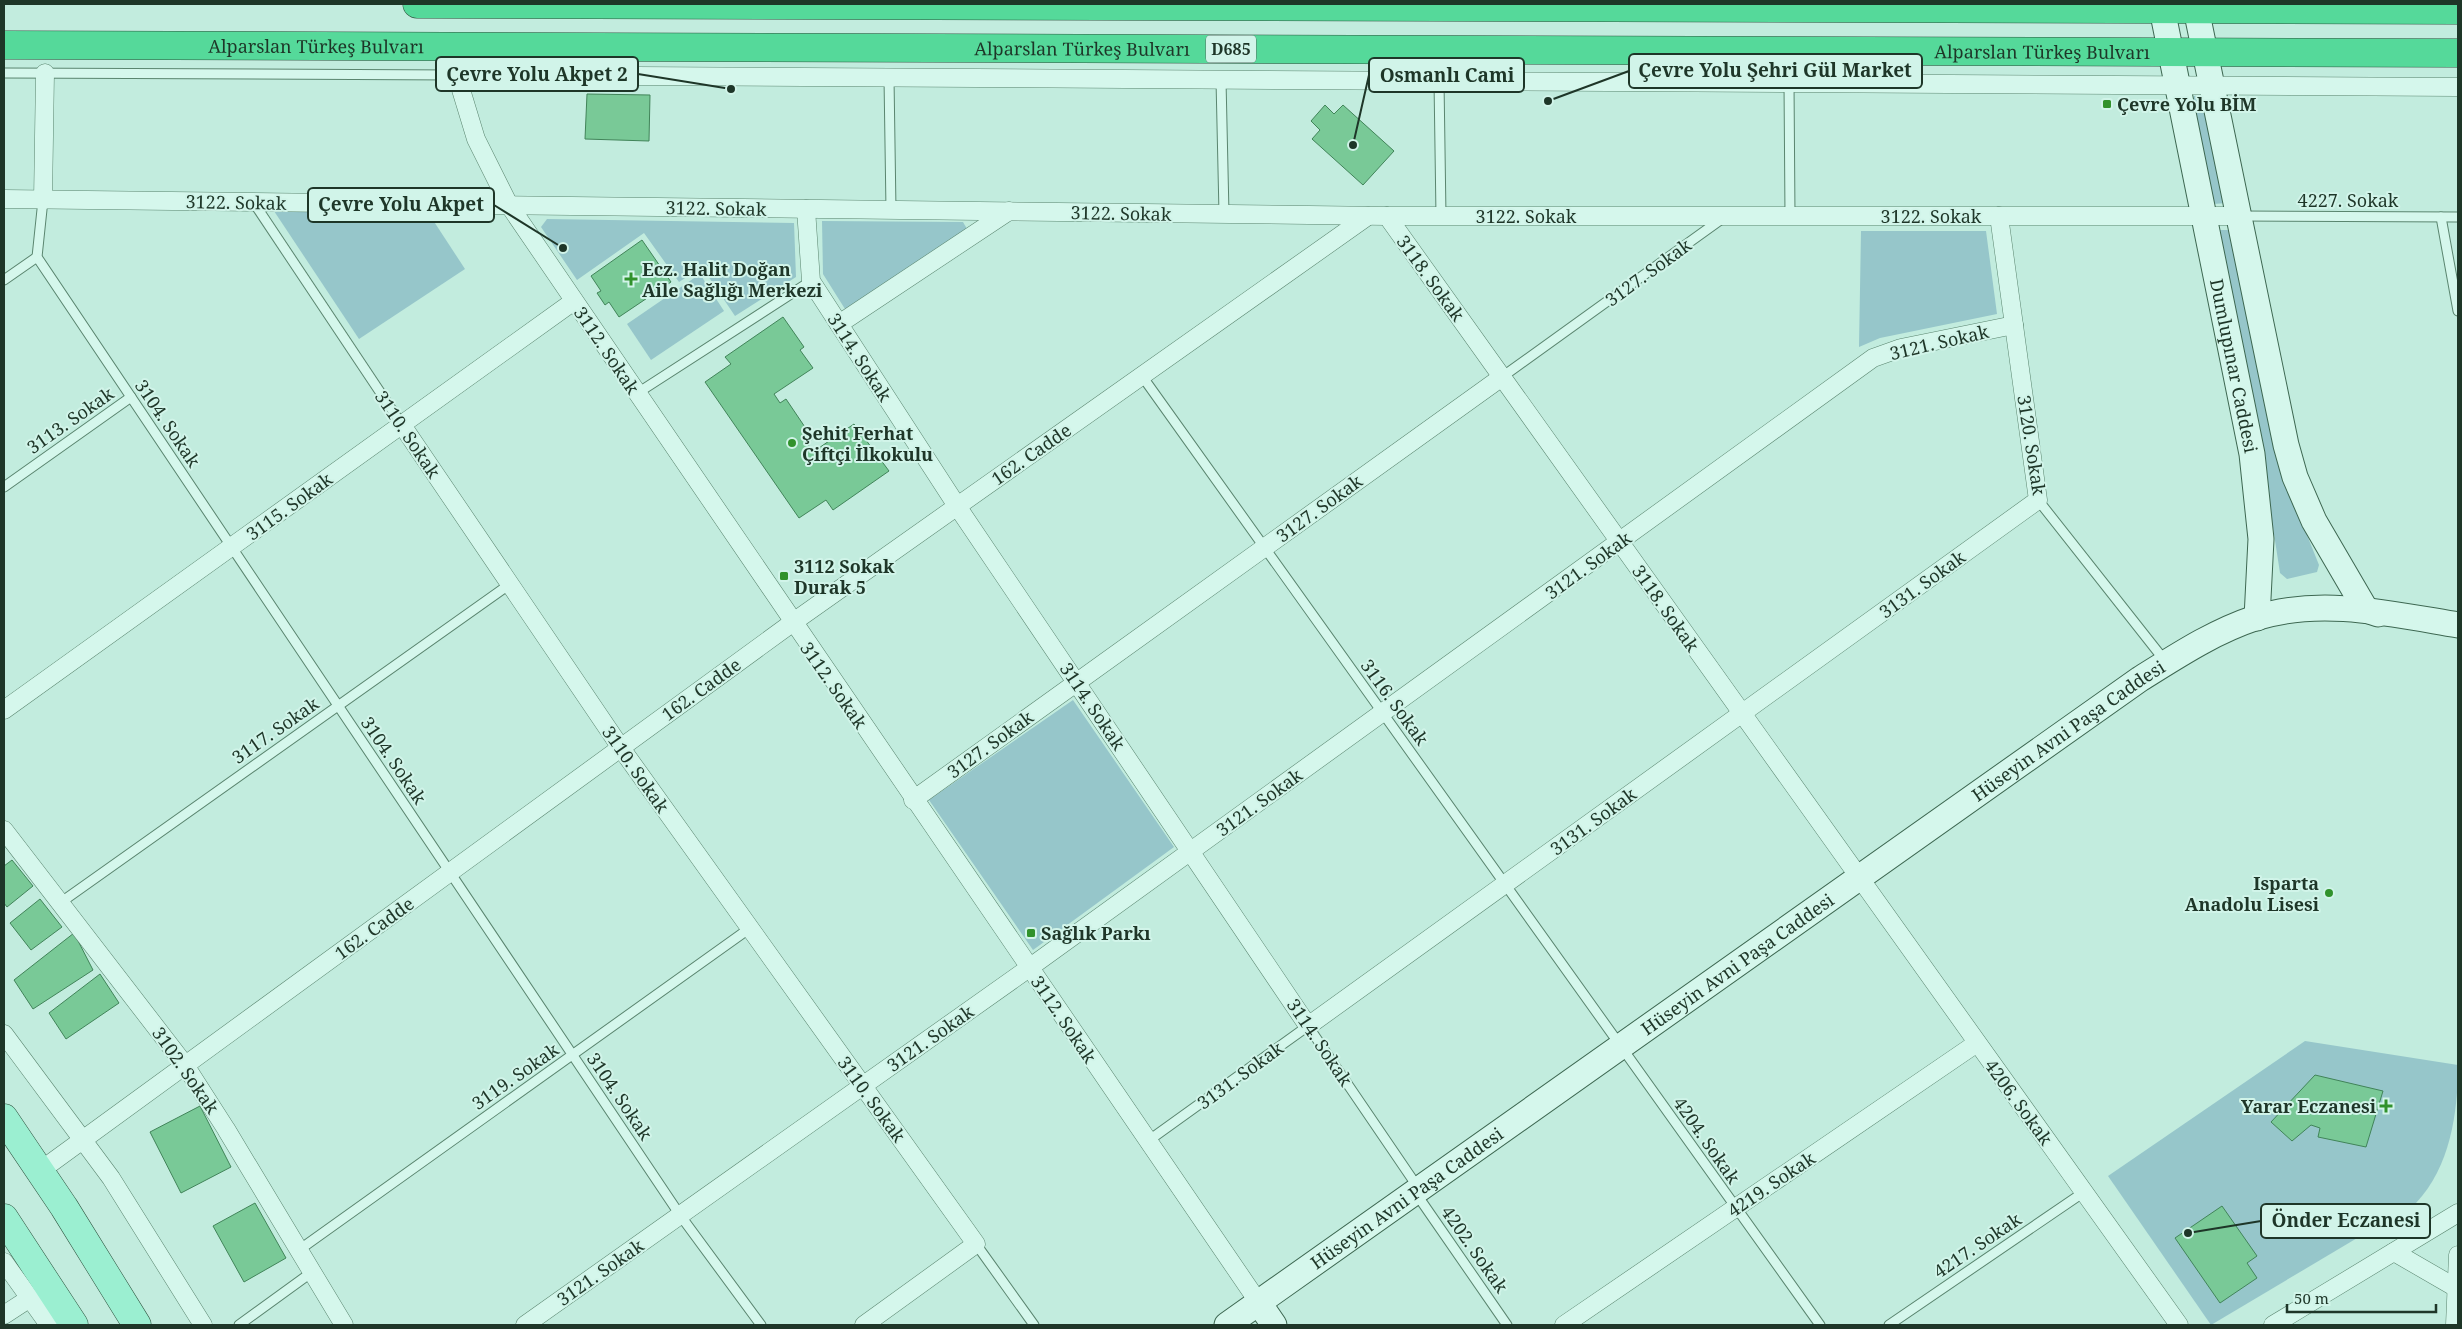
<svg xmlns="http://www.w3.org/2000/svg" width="2462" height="1329" viewBox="0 0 2462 1329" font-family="'Noto Serif',serif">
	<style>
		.green { fill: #96c6ca }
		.building { fill: #79c997; stroke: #418459 }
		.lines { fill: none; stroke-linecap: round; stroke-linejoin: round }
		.lane-casing { stroke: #5a856f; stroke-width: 11 }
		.street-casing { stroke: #5a856f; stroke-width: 19 }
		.secondary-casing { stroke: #3d6751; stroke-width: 27 }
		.primary-casing { stroke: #2e533e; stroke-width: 29 }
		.highway-casing { stroke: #2e533e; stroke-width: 29 }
		.lane { stroke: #d5f7ec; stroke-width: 9 }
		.street { stroke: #d5f7ec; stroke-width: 18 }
		.secondary { stroke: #d5f7ec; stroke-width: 25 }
		.primary { stroke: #9befd1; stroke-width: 28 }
		.highway { stroke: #55d99a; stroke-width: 28 }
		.poi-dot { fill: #31922c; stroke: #d1f4e9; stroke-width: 2 }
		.labels { text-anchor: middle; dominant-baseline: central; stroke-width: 4; stroke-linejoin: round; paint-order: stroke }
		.shield { fill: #d1f4e9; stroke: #546f62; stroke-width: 1 }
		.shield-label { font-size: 16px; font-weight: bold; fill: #1e3628 }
		.street-label { font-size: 18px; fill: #1e3628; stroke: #d1f4e9 }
		.poi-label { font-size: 18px; font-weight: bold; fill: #1e3628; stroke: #d1f4e9; text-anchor: start }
		.leader { fill: none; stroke: #1e3628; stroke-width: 2 }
		.callout-dot { fill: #1e3628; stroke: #d1f4e9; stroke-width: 2 }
		.callout { fill: #d1f4e9; stroke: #1e3628; stroke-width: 2 }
		.callout-label { font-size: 19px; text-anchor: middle; font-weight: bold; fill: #1e3628 }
	</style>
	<rect width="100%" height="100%" fill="#c2ecde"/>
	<!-- green -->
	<g class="green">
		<polygon points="2201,95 2227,203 2213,204 2193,100 2194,96"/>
		<polygon points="274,211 429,214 465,269 359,339"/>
		<polygon points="547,219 794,223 796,277 735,316 702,267 679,282 644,233 577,280 541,227"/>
		<polygon points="822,221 963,222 967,229 845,309 823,274"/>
		<polygon points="2219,230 2232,230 2285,480 2319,565 2317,572 2287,579 2280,573 2262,456"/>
		<polygon points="1861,231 1986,231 1997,314 1880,338 1859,347"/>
		<polygon points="700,274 724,311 651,360 627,324"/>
		<polygon points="1073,700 1174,847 1033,950 929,800"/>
		<path d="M2305 1041 2458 1065C2458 1113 2450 1167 2416 1203L2211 1325 2108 1176Z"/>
	</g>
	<!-- building -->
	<g class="building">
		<polygon points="587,94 650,95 649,141 585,139"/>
		<polygon points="1325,105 1334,114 1343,105 1394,151 1363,185 1312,139 1320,130 1311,121"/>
		<polygon points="642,240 671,282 619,317 609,302 605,305 597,293 601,291 591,276"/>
		<polygon points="783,317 804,347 800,350 813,368 774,394 780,403 786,399 813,439 807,443 813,452 854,424 889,471 833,510 826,500 799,518 705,382 731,364 725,357"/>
		<polygon points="12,860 33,886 7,907 4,903 4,866"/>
		<polygon points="40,899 62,927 31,950 10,923"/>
		<polygon points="74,933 93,970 33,1009 14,980"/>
		<polygon points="100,974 119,1003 66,1039 49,1013"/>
		<polygon points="2315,1075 2383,1091 2366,1147 2318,1137 2320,1128 2311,1125 2292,1141 2271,1122"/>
		<polygon points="200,1106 231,1167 181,1193 150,1132"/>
		<polygon points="255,1203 286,1258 244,1282 213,1226"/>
		<polygon points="2222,1206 2257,1256 2247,1263 2257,1278 2220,1303 2175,1238"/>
	</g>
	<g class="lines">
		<defs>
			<g id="lane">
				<polyline points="4,73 455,75"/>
				<polyline points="889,78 891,210"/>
				<polyline points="1221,80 1224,214"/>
				<polyline points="1439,81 1441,216"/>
				<polyline points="1789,83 1790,216"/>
				<polyline points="43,200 37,257 680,1215 761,1325"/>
				<polyline points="254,203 402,425"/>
				<polyline points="2241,216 2458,217"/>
				<polyline points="2441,217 2458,311"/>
				<polyline points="4,280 37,257"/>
				<polyline points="1142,376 1820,1325"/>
				<polyline points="1502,377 1723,218"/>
				<polyline points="636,394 811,281"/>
				<polyline points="4,487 131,397"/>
				<polyline points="2038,500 2165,661"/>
				<polyline points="60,903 510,584"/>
				<polyline points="1148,1141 1308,1026 1419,1189"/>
				<polyline points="1415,1192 1507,1325"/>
				<polyline points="976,1244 1034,1325"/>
				<polyline points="299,1250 750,928"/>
				<polyline points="239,1325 312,1272"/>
				<polyline points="1889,1325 2084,1192"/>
			</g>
			<g id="street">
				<polyline points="448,47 476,139 509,205 1259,1303"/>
				<polyline points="455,75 2458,87"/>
				<polyline points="4,199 1387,216 2239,216"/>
				<polyline points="43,200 45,73"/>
				<polyline points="806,209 811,281 957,506 1308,1026 2038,500 1999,216"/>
				<polyline points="1387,216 2179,1325"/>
				<polyline points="839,324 1009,211"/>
				<polyline points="402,425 621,748 976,1244 864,1325"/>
				<polyline points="4,710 574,301"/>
				<polyline points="913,800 1502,377"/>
				<polyline points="4,830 185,1065 226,1129 344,1325"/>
				<polyline points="4,1034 111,1178 203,1325"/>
				<polyline points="40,1171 792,623 1368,216"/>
				<polyline points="2394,1252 2458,1289"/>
				<polyline points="4,1262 49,1325"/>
				<polyline points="4,1315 30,1298"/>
				<polyline points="525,1325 1029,968 1873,358 1901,348 2014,325"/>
				<polyline points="1564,1325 1977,1043"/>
				<polyline points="2273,1325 2458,1213"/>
				<polyline points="2455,1325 2458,1255"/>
			</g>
			<g id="secondary">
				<path id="s1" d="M2161 4 2252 454 2261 539 2257 618"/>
				<polyline points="2195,4 2286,445 2295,477 2314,521 2366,610 2378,614"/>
				<polyline points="1259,1303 1274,1325"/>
				<path id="s2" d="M1227 1325 2140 679C2177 656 2213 632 2255 618 2320 597 2392 614 2458 625"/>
			</g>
			<g id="primary">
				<polyline points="4,1118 64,1207 137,1325"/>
				<polyline points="4,1218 74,1325"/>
			</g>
			<g id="highway">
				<polyline points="417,4 2458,10"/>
				<path id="s3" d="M4 45 2458 53"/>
			</g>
		</defs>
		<!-- lane casing -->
		<use href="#lane" class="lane-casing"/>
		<!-- street casing -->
		<use href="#street" class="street-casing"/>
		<!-- secondary casing -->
		<use href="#secondary" class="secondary-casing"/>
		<!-- primary casing -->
		<use href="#primary" class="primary-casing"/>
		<!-- highway casing -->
		<use href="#highway" class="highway-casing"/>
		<!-- lane -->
		<use href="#lane" class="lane"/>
		<!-- street -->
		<use href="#street" class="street"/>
		<!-- secondary -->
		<use href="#secondary" class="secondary"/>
		<!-- primary -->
		<use href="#primary" class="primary"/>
		<!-- highway -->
		<use href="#highway" class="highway"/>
	</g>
	<!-- markers -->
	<g class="poi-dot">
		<rect x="2102" y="99" width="10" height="10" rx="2.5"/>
		<path d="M628.5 271.5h5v5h5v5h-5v5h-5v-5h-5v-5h5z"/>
		<circle cx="792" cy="443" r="5"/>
		<rect x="779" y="571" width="10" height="10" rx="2.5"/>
		<circle cx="2329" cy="893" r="5"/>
		<rect x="1026" y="928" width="10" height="10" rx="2.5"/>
		<path d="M2383.5 1098.5h5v5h5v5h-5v5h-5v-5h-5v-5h5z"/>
	</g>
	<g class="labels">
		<!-- shield labels -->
		<rect class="shield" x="1206" y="35.5" width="50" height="27" rx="4"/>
		<g class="shield-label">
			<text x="1231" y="49">D685</text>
		</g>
		<!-- street labels -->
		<g class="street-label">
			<text stroke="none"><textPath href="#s3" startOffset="312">Alparslan Türkeş Bulvarı</textPath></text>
			<text stroke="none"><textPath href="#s3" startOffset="1078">Alparslan Türkeş Bulvarı</textPath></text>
			<text stroke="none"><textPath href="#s3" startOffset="2038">Alparslan Türkeş Bulvarı</textPath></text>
			<text x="2348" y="200">4227. Sokak</text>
			<text transform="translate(236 202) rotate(1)">3122. Sokak</text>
			<text transform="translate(716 208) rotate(1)">3122. Sokak</text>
			<text transform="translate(1121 213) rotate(1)">3122. Sokak</text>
			<text x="1526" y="216">3122. Sokak</text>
			<text x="1931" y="216">3122. Sokak</text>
			<text transform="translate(1648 272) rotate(-36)">3127. Sokak</text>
			<text transform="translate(1431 278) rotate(54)">3118. Sokak</text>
			<text transform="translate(1939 342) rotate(-13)">3121. Sokak</text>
			<text transform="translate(607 350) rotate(56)">3112. Sokak</text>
			<text transform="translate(860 357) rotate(57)">3114. Sokak</text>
			<text stroke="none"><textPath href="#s1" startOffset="369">Dumlupınar Caddesi</textPath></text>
			<text transform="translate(70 420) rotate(-35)">3113. Sokak</text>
			<text transform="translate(168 423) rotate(56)">3104. Sokak</text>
			<text transform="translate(408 434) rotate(56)">3110. Sokak</text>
			<text transform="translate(2032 445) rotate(81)">3120. Sokak</text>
			<text transform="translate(1031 454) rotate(-35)">162. Cadde</text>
			<text transform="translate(289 506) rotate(-36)">3115. Sokak</text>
			<text transform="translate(1319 508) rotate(-36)">3127. Sokak</text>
			<text transform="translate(1588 565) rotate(-36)">3121. Sokak</text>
			<text transform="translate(1922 584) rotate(-36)">3131. Sokak</text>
			<text transform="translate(1666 608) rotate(55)">3118. Sokak</text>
			<text transform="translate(834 685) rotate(55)">3112. Sokak</text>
			<text transform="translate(701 689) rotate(-36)">162. Cadde</text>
			<text transform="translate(1395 702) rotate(54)">3116. Sokak</text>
			<text transform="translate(1093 706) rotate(56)">3114. Sokak</text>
			<text transform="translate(275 730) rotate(-35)">3117. Sokak</text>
			<text stroke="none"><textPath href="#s2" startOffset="1030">Hüseyin Avni Paşa Caddesi</textPath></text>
			<text transform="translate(990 744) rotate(-36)">3127. Sokak</text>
			<text transform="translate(394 760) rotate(56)">3104. Sokak</text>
			<text transform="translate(636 769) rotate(55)">3110. Sokak</text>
			<text transform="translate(1259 802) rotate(-36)">3121. Sokak</text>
			<text transform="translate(1593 821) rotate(-36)">3131. Sokak</text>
			<text transform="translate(374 928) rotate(-36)">162. Cadde</text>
			<text stroke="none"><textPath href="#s2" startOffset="625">Hüseyin Avni Paşa Caddesi</textPath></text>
			<text transform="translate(1064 1019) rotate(56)">3112. Sokak</text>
			<text transform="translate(930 1038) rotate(-35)">3121. Sokak</text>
			<text transform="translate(1320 1042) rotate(56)">3114. Sokak</text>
			<text transform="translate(186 1070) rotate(55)">3102. Sokak</text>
			<text transform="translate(1240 1075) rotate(-36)">3131. Sokak</text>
			<text transform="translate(515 1076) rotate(-35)">3119. Sokak</text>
			<text transform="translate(620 1096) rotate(56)">3104. Sokak</text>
			<text transform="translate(872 1099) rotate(54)">3110. Sokak</text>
			<text transform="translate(2019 1102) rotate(54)">4206. Sokak</text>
			<text transform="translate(1707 1140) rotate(55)">4204. Sokak</text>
			<text transform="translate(1771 1184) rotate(-34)">4219. Sokak</text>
			<text stroke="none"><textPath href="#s2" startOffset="220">Hüseyin Avni Paşa Caddesi</textPath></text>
			<text transform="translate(1977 1245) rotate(-34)">4217. Sokak</text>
			<text transform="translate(1475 1249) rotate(55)">4202. Sokak</text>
			<text transform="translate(600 1272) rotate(-35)">3121. Sokak</text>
		</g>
		<!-- poi labels -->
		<g class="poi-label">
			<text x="2117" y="104">Çevre Yolu BİM</text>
			<text x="642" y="269">Ecz. Halit Doğan<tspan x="642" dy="21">Aile Sağlığı Merkezi</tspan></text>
			<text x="802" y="433">Şehit Ferhat<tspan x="802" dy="21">Çiftçi İlkokulu</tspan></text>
			<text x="794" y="566">3112 Sokak<tspan x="794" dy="21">Durak 5</tspan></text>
			<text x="2319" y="883" text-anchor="end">Isparta<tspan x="2319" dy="21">Anadolu Lisesi</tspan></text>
			<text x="1041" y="933">Sağlık Parkı</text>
			<text x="2376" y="1106" text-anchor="end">Yarar Eczanesi</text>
		</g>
	</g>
	<!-- callouts -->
	<path class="leader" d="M1548 101L1629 71M731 89L638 74M1353 145L1369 75M563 248L494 205M2188 1233L2261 1221"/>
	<g class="callout-dot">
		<circle cx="1548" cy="101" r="5"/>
		<circle cx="731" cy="89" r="5"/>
		<circle cx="1353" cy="145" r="5"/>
		<circle cx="563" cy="248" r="5"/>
		<circle cx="2188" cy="1233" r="5"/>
	</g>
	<g class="callout">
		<rect x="1629" y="54" width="293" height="34" rx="5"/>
		<rect x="436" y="57" width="202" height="34" rx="5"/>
		<rect x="1369" y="58" width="155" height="34" rx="5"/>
		<rect x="308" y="188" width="186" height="34" rx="5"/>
		<rect x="2261" y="1204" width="169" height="34" rx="5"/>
	</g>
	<g class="callout-label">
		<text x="1775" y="77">Çevre Yolu Şehri Gül Market</text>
		<text x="537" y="81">Çevre Yolu Akpet 2</text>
		<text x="1447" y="82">Osmanlı Cami</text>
		<text x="401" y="211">Çevre Yolu Akpet</text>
		<text x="2346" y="1227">Önder Eczanesi</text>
	</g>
	<!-- border -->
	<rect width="2462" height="1329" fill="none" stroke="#1e3628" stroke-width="10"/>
	<!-- scale -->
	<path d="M2287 1304v8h149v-8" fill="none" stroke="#1e3628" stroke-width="2.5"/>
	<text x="2294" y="1304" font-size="15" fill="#1e3628" stroke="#d1f4e9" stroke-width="4" paint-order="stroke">50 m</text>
</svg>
